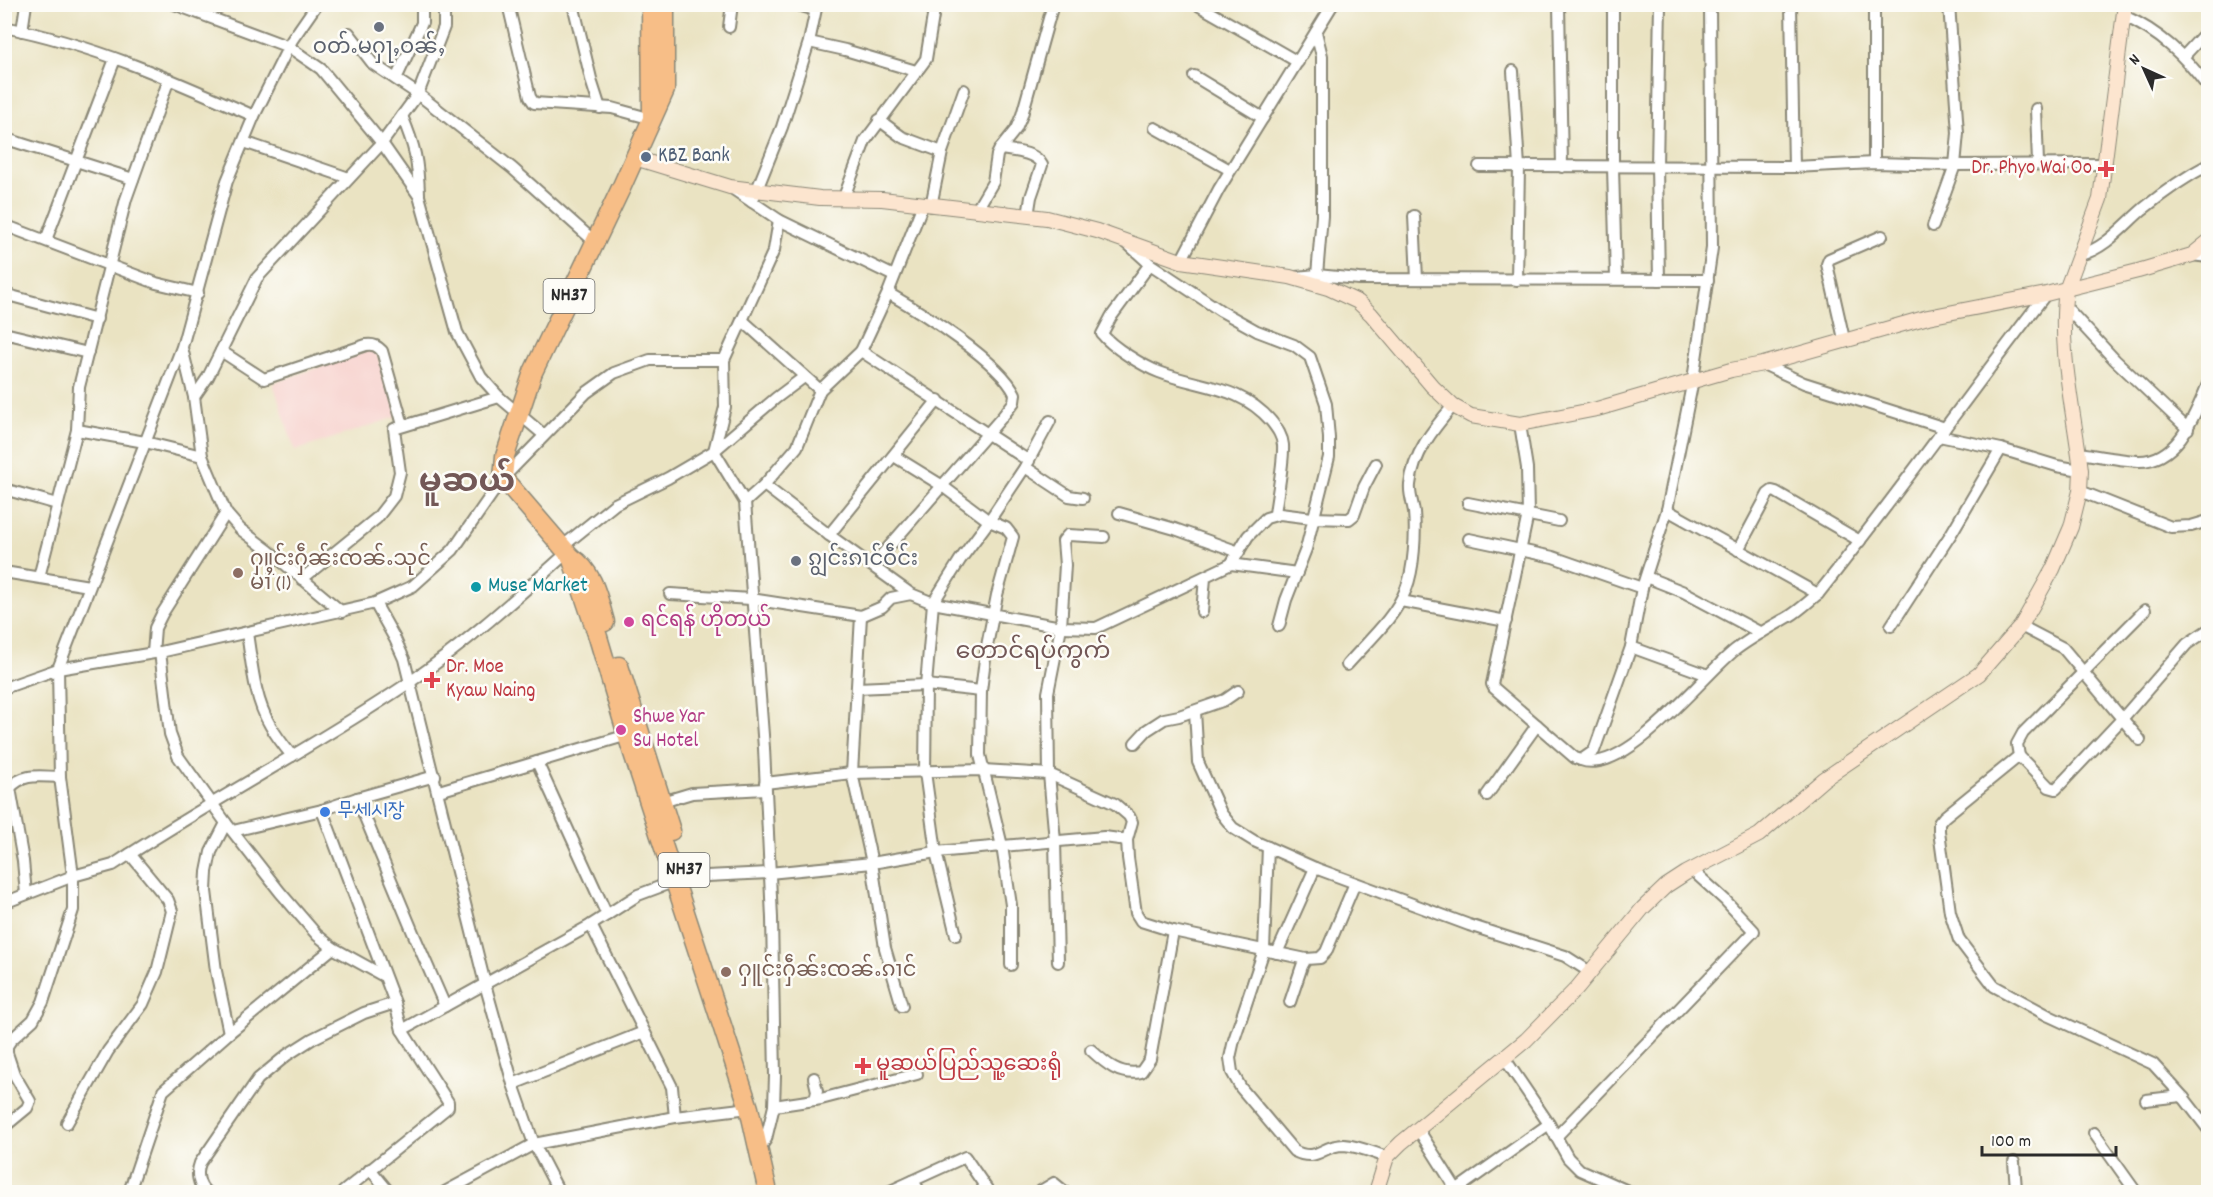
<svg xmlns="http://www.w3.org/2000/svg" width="2213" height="1197" viewBox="0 0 2213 1197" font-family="Dekko,'Poor Story','Noto Sans Myanmar',sans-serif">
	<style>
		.built { fill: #f7d0cc }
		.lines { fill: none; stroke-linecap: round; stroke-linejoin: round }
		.street-casing { stroke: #8a8776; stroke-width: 14 }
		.secondary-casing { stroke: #8a8776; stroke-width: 16 }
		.highway-casing { stroke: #8a8776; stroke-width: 21 }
		.street { stroke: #fff; stroke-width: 10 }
		.secondary { stroke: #fce5cf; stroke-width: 14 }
		.highway { stroke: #f7be87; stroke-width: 18 }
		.worship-dot { fill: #6b7280; stroke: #fdfcf7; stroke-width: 2 }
		.service-dot { fill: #5c6f8a; stroke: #fdfcf7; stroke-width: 2 }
		.health-dot { fill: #e0444e; stroke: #fdfcf7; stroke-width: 2 }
		.education-dot { fill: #8d6e63; stroke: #fdfcf7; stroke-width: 2 }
		.culture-dot { fill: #0f9aa8; stroke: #fdfcf7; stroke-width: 2 }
		.hotel-dot { fill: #d1479c; stroke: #fdfcf7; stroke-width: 2 }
		.shop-dot { fill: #3f7fe0; stroke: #fdfcf7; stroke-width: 2 }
		.labels { text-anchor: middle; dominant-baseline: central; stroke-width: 5; stroke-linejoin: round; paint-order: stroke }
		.shield { fill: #fdfcf7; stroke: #6a6a68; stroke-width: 1.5 }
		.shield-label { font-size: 20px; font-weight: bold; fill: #2b2b2b }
		.worship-label { font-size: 21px; fill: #5b616d; stroke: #fdfcf7 }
		.service-label { font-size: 21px; fill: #4e5e75; stroke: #fdfcf7; text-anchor: start }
		.health-label { font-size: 21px; fill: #be3a42; stroke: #fdfcf7; text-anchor: start }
		.education-label { font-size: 21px; fill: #785e54; stroke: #fdfcf7; text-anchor: start }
		.culture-label { font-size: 21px; fill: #0d838f; stroke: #fdfcf7; text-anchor: start }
		.hotel-label { font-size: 21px; fill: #b23c85; stroke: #fdfcf7; text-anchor: start }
		.shop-label { font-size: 21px; fill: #366cbe; stroke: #fdfcf7; text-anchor: start }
		.quarter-label { font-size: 24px; fill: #735857; stroke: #fdfcf7 }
		.town-label { font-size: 33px; font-weight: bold; fill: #735857; stroke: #fdfcf7 }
	</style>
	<rect width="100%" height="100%" fill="#fdfcf7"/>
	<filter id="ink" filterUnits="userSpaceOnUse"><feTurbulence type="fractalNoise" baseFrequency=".0167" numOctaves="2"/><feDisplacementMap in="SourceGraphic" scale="12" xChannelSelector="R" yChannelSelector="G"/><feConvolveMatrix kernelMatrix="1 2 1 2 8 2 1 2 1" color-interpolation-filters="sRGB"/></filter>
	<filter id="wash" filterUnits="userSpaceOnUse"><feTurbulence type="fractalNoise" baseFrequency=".008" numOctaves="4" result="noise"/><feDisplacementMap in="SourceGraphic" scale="24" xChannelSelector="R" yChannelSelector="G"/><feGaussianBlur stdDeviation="1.35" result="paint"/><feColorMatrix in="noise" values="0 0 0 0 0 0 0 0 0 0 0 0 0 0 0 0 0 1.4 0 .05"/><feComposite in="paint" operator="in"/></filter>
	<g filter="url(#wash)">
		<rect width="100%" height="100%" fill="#eae3c2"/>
		<!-- built -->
		<polygon class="built" points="375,348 399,416 295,451 273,383"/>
	</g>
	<g filter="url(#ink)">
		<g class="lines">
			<defs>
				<g id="street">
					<polyline points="174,4 289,47 321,69 382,143 419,196 457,332 481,377 499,397 544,435"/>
					<polyline points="508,4 530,97 534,103 612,108 652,119"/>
					<polyline points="573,4 592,83 600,108"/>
					<polyline points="795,4 815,10"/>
					<polyline points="1196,4 1298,62"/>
					<polyline points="1559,4 1562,167"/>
					<polyline points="1613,4 1613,167 1616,278"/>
					<polyline points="1791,4 1794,167"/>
					<polyline points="1874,4 1874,163"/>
					<path d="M2124 16C2160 32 2185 56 2208 87"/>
					<path d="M4 27C92 44 173 80 254 116"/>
					<polyline points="729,27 732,4"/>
					<polyline points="22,31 26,4"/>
					<polyline points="1316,32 1322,56 1322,216 1317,275"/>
					<polyline points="349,33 373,64 418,94 512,168 595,242"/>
					<polyline points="809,42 845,50 916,71"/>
					<polyline points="2184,56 2208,30"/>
					<polyline points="1513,71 1519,167 1517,280"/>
					<polyline points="1194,76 1263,118"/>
					<polyline points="396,79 422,23 422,4"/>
					<polyline points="2036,109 2038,163"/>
					<path d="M402 116C415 147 418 161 419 194"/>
					<polyline points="879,120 902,137 942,152"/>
					<polyline points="1155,128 1230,170"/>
					<polyline points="13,141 133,179"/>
					<polyline points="244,142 349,178"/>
					<path d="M1000 149C1013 151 1036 152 1042 165L1031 197 1028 216"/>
					<polyline points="1479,166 1794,167 1874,163 1955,165 2106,164"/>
					<polyline points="730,187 779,220 894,276"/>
					<polyline points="844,197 865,141 926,59 935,4"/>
					<polyline points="752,202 782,127 809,42 817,4"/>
					<polyline points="931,206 942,152 964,90"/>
					<polyline points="976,211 993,182 997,155 1000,149 1016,129 1022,115 1053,4"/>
					<polyline points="1414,216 1417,279"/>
					<polyline points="4,225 156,283 198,293"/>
					<polyline points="1933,226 1955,165 1958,133 1949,4"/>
					<polyline points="46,240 115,59"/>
					<polyline points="1128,244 1150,264 1221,311 1257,331 1294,345 1310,357 1326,404 1329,438 1329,457 1306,549 1286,600 1279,626"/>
					<path d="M2080 255C2106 248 2123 226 2143 209 2164 192 2185 177 2208 165"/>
					<polyline points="2192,255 2208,257"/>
					<polyline points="1181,261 1219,189 1333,4"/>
					<path d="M1150 264 1111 317 1102 334C1112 347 1143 366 1159 372 1200 388 1240 385 1271 421 1277 429 1282 435 1283 445 1284 462 1277 496 1275 514"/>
					<polyline points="1296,277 1317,275 1359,279 1708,280"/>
					<polyline points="1659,280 1657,166 1660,4"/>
					<polyline points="4,294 97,319"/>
					<polyline points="2064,305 2115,360 2188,429"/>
					<polyline points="742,320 820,390"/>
					<polyline points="4,333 88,353"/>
					<polyline points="1844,339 1827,264 1829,259 1882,236"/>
					<path d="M221 351 264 379 366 345C374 344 377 346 382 351L403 425"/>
					<polyline points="861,351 1029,461"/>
					<polyline points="1763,364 1804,383 1945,428"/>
					<polyline points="194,397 208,377 257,278 382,143 418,94 444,27 444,4"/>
					<polyline points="1520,424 1527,468 1528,514 1492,684 1494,688 1575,758 1581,760 1594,751 1631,647 1642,588 1667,510 1693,380 1712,248 1710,4"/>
					<polyline points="77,430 145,442 202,456"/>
					<polyline points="1939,436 2001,449 2057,466 2081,470"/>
					<path d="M2079 453C2099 456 2119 460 2139 461 2179 461 2195 414 2208 384"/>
					<polyline points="894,456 941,485 989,521 1006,528 1013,537 997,595 986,651 981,691 980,755 1002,846 1011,905 1011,965"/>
					<polyline points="1025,467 1069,496 1083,498"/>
					<polyline points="764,485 829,535 911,594 933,603 1061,627 1096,628 1231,564 1248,536 1266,518 1280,514 1312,518 1349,519 1354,515 1364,487 1376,464"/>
					<polyline points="4,489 57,504"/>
					<polyline points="2080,491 2171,527 2191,526 2208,521"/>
					<polyline points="745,502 764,485 797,447 820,390 861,351 888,293 923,204"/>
					<polyline points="1468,503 1559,521"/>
					<polyline points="1667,510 1818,594"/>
					<polyline points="226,513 240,529 269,551 342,612"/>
					<polyline points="1119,513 1175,529 1239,552"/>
					<polyline points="829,535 938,400"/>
					<polyline points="1469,539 1553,557 1642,588"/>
					<polyline points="563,546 615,504 668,478 714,451 776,398 804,377"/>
					<polyline points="1738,550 1768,494 1772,491 1776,492 1860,541"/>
					<polyline points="1231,564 1297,573"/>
					<path d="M873 565 1003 416 1014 402 1015 394C1000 361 921 312 888 293"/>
					<polyline points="4,572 89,586"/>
					<polyline points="39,577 77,430 79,387 126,199 169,79"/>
					<polyline points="1646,577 1684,592 1761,633"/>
					<polyline points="302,579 377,518 394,496 400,472 394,429 499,397"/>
					<polyline points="670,594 751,599 861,616 882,607 891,598 911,594"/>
					<polyline points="1401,601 1506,621"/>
					<polyline points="375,603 395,639 404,659 485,984 513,1084 534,1144 559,1192"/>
					<polyline points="2145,610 2023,733 2017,744 2019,756 1944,817 1939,823 1939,831 1950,912 1959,940 1994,986 2049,1016 2153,1064 2184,1098"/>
					<polyline points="1202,612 1205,578"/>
					<polyline points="861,616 852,773 872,863 885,948 902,1006"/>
					<polyline points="1891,626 1951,534 2001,449"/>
					<polyline points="2021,626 2063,648 2140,740"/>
					<path d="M247 633C252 664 254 698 270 725 276 736 284 746 292 756"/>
					<polyline points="1631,647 1708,675"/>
					<polyline points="160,652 170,734 178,756 226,823 280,892 317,935 333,948 382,975"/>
					<polyline points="153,653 155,628 162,614 226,513 202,456 194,397 182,348"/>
					<path d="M1347 665C1367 642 1395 618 1406 589 1414 570 1416 533 1414 512 1413 504 1409 494 1410 485 1413 454 1433 429 1453 406"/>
					<polyline points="4,688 58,669 160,652 375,603 413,586 453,550 503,478 586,393 614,373 650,360 724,360"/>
					<polyline points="857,688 926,685 981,691"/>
					<polyline points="1195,711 1198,762 1221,813 1233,828 1254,841 1315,868 1469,925 1565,956 1590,972"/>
					<polyline points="1135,743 1147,730 1164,719 1179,716 1225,700 1238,691"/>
					<polyline points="2019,756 2049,787 2056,789 2122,719 2187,644 2208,630"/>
					<path d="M1581 760C1625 777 1703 675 1735 650 1752 637 1771 627 1790 616 1800 610 1809 601 1818 594 1897 496 1969 393 2046 294"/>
					<polyline points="537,762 607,915"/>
					<polyline points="765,783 852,773 983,770 1049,774 1115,804 1129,816 1132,822 1127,840 1128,858 1136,913 1141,921 1173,931 1306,959"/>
					<polyline points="439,791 631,734"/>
					<polyline points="1487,795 1537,725"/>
					<polyline points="357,798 414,935 445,1006"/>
					<polyline points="662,802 692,793 765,789"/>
					<polyline points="322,810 395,1003 402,1030 448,1102 448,1107 343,1192"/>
					<polyline points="226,823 211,852 207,872 206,891 216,971 229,1033"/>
					<polyline points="233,831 322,810 357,798 435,776"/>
					<path d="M1268 847 1264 950 1234 1040 1230 1058 1232 1072 1241 1088 1294 1151C1318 1163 1321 1145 1344 1145 1358 1146 1374 1153 1387 1157"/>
					<path d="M26 894 23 861 10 788C24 772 41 777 60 777"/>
					<path d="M4 903 73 876 113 865C210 801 314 747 410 682 467 643 517 597 568 552"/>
					<polyline points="591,925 672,1087 675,1117"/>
					<polyline points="956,935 936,852 925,772 926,685 933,603 960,560 989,521 1025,467 1050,421"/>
					<polyline points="1277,953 1315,868"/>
					<polyline points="1058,962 1055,841 1049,774 1048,693 1061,627 1065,565 1063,541 1068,535 1104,537"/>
					<polyline points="1290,1002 1302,966 1306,959 1320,958 1326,952 1355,883"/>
					<polyline points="402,1030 591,925 638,895 686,877 769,873 872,863 936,852 1104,837 1127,840"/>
					<path d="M1091 1050C1106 1064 1120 1076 1141 1072L1150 1059 1173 931"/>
					<polyline points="1505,1059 1549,1124 1568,1158 1580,1170 1630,1192"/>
					<polyline points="814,1078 817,1091 815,1100"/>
					<polyline points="513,1084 644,1032"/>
					<polyline points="2146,1100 2181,1096 2184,1098 2208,1129"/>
					<polyline points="774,1106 821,1099 917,1074"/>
					<polyline points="67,1123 108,1051 143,1004 157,972 172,911 168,900 130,854"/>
					<polyline points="4,1127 27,1108 30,1101 14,1074 7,1053 7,1046 11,1040 33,1020 43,1002 73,910 73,876 60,777 58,669 182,347 227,181 254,116 292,40 317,4"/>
					<polyline points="1418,1129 1458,1192"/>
					<polyline points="2094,1133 2136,1192"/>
					<polyline points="1556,1137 1754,931 1725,900 1692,870"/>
					<polyline points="758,1151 766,1139 774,1106 775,1076 772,918 764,748 745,502 714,451 725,407 724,360 774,250 779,220"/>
					<polyline points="2014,1162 2016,1189 2019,1192"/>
					<polyline points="370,1169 389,1192"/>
					<polyline points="913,1181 920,1192"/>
					<polyline points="1456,1190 1549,1124"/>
					<polyline points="129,1192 163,1091 229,1033 333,948"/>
					<path d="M206 1192C198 1185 196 1173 200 1163L258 1079 287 1055 312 1039 364 1013 395 1003"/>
					<polyline points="445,1192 534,1144 675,1117 749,1108"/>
					<polyline points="888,1192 965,1157 989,1192"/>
					<polyline points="1039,1192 1054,1183 1065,1192"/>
				</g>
				<g id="secondary">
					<polyline points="635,158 730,187 820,198 882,199 1047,218 1097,231 1181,261 1290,277 1328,288 1358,302 1371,314 1432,386 1453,406 1471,416 1520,424 1597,409 1731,370 1763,364 1928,317 2046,294 2138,271 2192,255 2208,242"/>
					<path d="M1376 1192 1387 1157 1401 1143 1526 1040 1577 988 1643 908 1666 886 1686 873 1759 835 1824 779 1979 674 2021 626 2053 569 2071 527 2080 491 2081 470C2074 412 2058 348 2066 290L2100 199 2125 4"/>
				</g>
				<g id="highway">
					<polyline points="651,4 652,117"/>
					<polyline points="665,4 665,90 622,186 533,372 505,456 503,478 571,557 598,637 627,735 749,1108 768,1192"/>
					<path d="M571 557C594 572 598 598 605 622"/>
					<polyline points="619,666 671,831"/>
				</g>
			</defs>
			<!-- street casing -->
			<use href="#street" class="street-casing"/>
			<!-- secondary casing -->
			<use href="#secondary" class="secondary-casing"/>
			<!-- highway casing -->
			<use href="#highway" class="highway-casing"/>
			<!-- street -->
			<use href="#street" class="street"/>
			<!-- secondary -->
			<use href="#secondary" class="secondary"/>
			<!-- highway -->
			<use href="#highway" class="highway"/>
		</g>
	</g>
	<!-- markers -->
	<g class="worship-dot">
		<circle cx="379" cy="27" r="6"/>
		<circle cx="796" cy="561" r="6"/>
	</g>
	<circle class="service-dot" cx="646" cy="157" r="6"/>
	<g class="health-dot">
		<path d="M2103 160h6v6h6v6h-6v6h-6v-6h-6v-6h6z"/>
		<path d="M429 671h6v6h6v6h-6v6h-6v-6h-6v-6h6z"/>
		<path d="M860 1057h6v6h6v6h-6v6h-6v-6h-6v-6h6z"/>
	</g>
	<g class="education-dot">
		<circle cx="238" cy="573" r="6"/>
		<circle cx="726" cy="972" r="6"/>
	</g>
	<circle class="culture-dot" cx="476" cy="587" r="6"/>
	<g class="hotel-dot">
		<circle cx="629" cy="622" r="6"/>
		<circle cx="621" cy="730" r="6"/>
	</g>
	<circle class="shop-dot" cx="325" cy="812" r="6"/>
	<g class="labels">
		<!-- shield labels -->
		<g class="shield">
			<rect x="543.5" y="279" width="51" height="34" rx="4.5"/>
			<rect x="658.5" y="853" width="51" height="34" rx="4.5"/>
		</g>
		<g class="shield-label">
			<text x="569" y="296">NH37</text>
			<text x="684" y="870">NH37</text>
		</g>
		<!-- worship labels -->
		<g class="worship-label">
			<text x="379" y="49">ဝတ်ႉမႁႃႇဝၼ်ႇ</text>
			<text x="808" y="561" text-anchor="start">ၵျွင်းၵၢင်ဝဵင်း</text>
		</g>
		<!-- service labels -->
		<g class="service-label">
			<text x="658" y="157">KBZ Bank</text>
		</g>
		<!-- health labels -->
		<g class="health-label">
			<text x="2092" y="169" text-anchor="end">Dr. Phyo Wai Oo</text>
			<text x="446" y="668">Dr. Moe<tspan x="446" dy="24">Kyaw Naing</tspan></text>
			<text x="876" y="1066">မူဆယ်ပြည်သူ့ဆေးရုံ</text>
		</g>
		<!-- education labels -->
		<g class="education-label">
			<text x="250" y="561">ႁူင်းႁဵၼ်းၸၼ်ႉသုင်<tspan x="250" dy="24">မၢႆ (1)</tspan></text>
			<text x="738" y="972">ႁူင်းႁဵၼ်းၸၼ်ႉၵၢင်</text>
		</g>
		<!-- culture labels -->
		<g class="culture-label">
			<text x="488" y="587">Muse Market</text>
		</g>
		<!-- hotel labels -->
		<g class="hotel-label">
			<text x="641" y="622">ရင်ရန် ဟိုတယ်</text>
			<text x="633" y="718">Shwe Yar<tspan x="633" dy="24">Su Hotel</tspan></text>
		</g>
		<!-- shop labels -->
		<g class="shop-label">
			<text x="337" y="812">무세시장</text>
		</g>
		<!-- quarter labels -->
		<g class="quarter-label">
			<text x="1033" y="653">တောင်ရပ်ကွက်</text>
		</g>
		<!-- town labels -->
		<g class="town-label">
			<text x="467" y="484">မူဆယ်</text>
		</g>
	</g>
	<!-- margin -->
	<rect width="2213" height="1197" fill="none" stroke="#fdfcf7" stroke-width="24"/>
	<!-- north arrow -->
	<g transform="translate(2144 69) rotate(315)" stroke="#fdfcf7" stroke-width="4.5" paint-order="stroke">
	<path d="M0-4.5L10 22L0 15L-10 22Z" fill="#2b2b2b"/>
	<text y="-9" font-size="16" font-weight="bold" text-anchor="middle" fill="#2b2b2b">N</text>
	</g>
	<!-- scale -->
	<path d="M1982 1146v9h134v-9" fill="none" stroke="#2b2b2b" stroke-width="3"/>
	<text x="1991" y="1146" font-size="18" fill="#2b2b2b" stroke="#fdfcf7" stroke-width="4.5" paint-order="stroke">100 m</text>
</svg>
